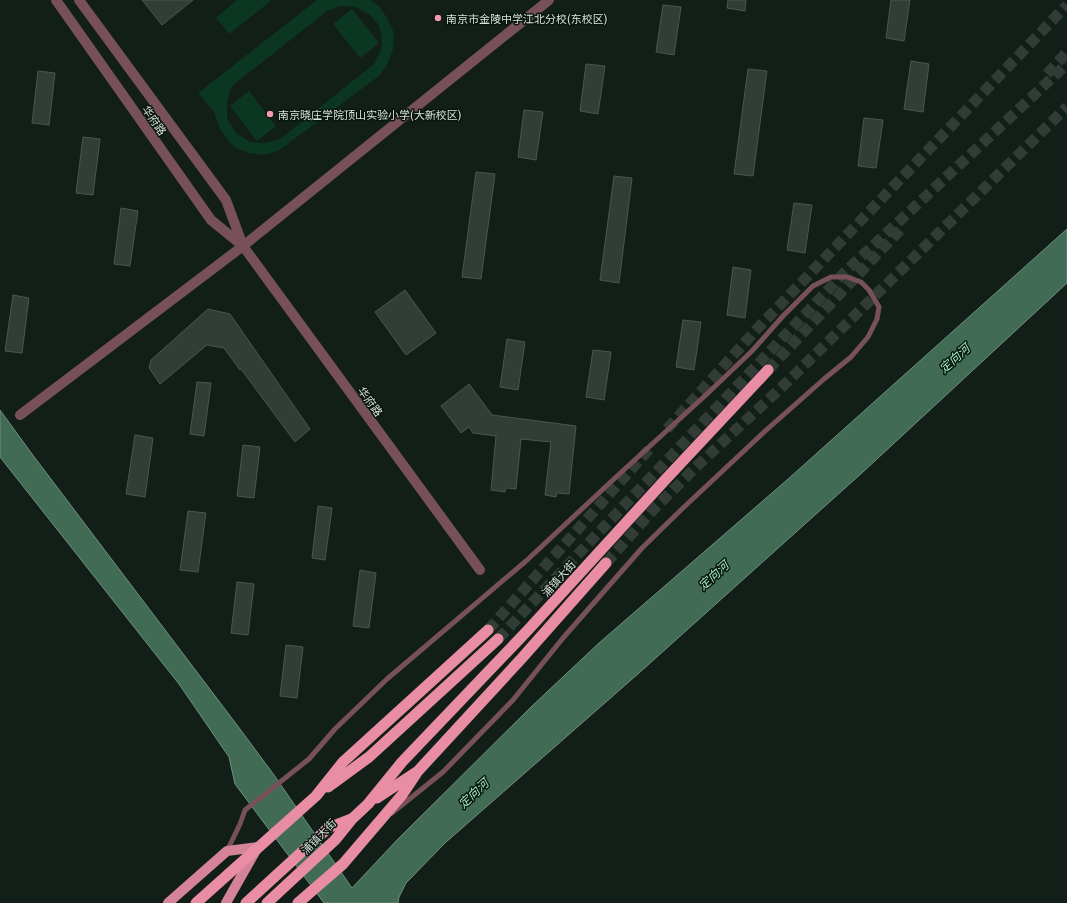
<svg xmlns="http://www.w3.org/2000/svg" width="1067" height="903" viewBox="0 0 1067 903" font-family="Literata,'Noto Sans SC',serif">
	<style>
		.green { fill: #0b3622; fill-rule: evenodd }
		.water { fill: #416b54; stroke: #6f8f7d }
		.building { fill: #303e36; stroke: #48574f }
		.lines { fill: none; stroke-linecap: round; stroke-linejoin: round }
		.trunk-tunnel { stroke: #303c35; stroke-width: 11; stroke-dasharray: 11 5.5; stroke-linecap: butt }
		.service { stroke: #78505a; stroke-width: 5 }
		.minor { stroke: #78505a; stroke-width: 10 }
		.tertiary { stroke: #78505a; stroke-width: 10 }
		.primary { stroke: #d58398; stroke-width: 10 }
		.trunk { stroke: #e88da4; stroke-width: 11 }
		.poi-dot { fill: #f29ab0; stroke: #09160f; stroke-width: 1.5 }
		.labels { text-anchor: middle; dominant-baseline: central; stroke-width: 3; stroke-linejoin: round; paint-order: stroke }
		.poi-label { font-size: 11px; fill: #d9e2dc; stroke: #09160f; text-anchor: start }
		.street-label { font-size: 11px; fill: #d9e2dc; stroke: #09160f }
		.water-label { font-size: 12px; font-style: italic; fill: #a5eec5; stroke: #09160f }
	</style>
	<rect width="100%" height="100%" fill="#121f18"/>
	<!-- green -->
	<g class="green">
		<polygon points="237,0 272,0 229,34 216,18"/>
		<path d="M317 0H370L379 6 387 18 394 33 393 49 388 63 379 76 278 151 264 155 248 153 234 147 228 140 219 127 214 112 198 93ZM340 6 356 7 370 15 378 24 382 37 381 50 374 64 280 139 266 143 250 142 236 133 227 118V101L232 86 327 11Z"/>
		<polygon points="352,9 379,43 360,58 333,24"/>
		<polygon points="249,91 276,126 257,141 230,106"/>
	</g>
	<!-- water -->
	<polygon class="water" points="1067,229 1067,283 864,471 639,673 445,843 406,883 399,897 398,903 324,903 235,784 229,757 179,684 0,457 0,410 32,454 240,729 274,775 352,888 397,840 531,707 599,643 787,480"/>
	<!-- building -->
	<g class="building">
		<polygon points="142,0 193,0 162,25"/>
		<polygon points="728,0 746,0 745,11 727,8"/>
		<polygon points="891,0 910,0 904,41 886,38"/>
		<polygon points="663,5 681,7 674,55 656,52"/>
		<polygon points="911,61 929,64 923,112 904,109"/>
		<polygon points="586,64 605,66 598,114 580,111"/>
		<polygon points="748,69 767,71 753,176 734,174"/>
		<polygon points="38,71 55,73 49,125 32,123"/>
		<polygon points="524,110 543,112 536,160 518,157"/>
		<polygon points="864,118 883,120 876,168 858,166"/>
		<polygon points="83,137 100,139 93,195 76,193"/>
		<polygon points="476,172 495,174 481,279 462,277"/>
		<polygon points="614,176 632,178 619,283 600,280"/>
		<polygon points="794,203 812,205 805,253 787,250"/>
		<polygon points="121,208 138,211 130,266 114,264"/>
		<polygon points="733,267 751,270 745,318 727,315"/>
		<polygon points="405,290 436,333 406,355 375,312"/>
		<polygon points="13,295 29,298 22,353 5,351"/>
		<polygon points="208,309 230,314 310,429 295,442 241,369 240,370 224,348 207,345 160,384 149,368 151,360"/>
		<polygon points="683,320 701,322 694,370 676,367"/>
		<polygon points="507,339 525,342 518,390 500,387"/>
		<polygon points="593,350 611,352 604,400 586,397"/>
		<polygon points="197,382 211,383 204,436 190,434"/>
		<polygon points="469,384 492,415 576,426 569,494 557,493 556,497 545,495 551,442 521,439 516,489 506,488 505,492 491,490 496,436 473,433 469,427 461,433 441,406"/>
		<polygon points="135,435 153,438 145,497 126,494"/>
		<polygon points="243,445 260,447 254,498 237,496"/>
		<polygon points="318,506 332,508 325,560 312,558"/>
		<polygon points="188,511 206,513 198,572 180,570"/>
		<polygon points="360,570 376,573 369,628 353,626"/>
		<polygon points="237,582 254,584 248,635 231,633"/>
		<polygon points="286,645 303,647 297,698 280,696"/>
	</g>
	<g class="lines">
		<!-- trunk-tunnel -->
		<g class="trunk-tunnel">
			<polyline points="1047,74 1067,52"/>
			<polyline points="768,370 902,228"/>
			<polyline points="667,429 756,330 1067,5"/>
			<polyline points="606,563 653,510 699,464 783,386 1067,107"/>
			<polyline points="488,630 653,445"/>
			<polyline points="498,639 845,272 1067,64"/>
		</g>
		<!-- service -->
		<polyline class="service" points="227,851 240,824 245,810 309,759 335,729 387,679 526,561 615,478 708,393 752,351 783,316 813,286 831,277 847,277 861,282 869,290 879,307 877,319 868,337 851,357 824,379 763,433 683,508 642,548 563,638 513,700 443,772 392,813"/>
		<!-- minor -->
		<g class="minor">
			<polyline points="243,246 480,570"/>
			<polyline points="20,415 243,246 549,0"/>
		</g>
		<!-- tertiary -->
		<g class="tertiary">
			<polyline points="56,0 211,220 243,246"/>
			<polyline points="79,0 226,200 243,246"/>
		</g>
		<!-- primary -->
		<g class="primary">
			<polyline points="168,903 227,851 258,847"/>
			<polyline points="226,903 255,852"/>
		</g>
		<!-- trunk -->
		<g class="trunk">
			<polyline points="328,787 369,757 498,639"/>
			<polyline points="377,798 418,771 522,658 606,563"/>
			<polyline points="196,903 307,804 316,796 343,762 488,630"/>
			<polyline points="246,903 328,828 351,819"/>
			<polyline points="267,903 335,840 352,819 368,804 402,762 528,630 665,480 768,370"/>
			<polyline points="298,903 343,864 402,795 416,774"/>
		</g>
	</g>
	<!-- markers -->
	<g class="poi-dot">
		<circle cx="438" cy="18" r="4"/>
		<circle cx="270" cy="114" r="4"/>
	</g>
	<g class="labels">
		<!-- poi labels -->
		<g class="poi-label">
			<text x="446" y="18">南京市金陵中学江北分校(东校区)</text>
			<text x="278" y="114">南京晓庄学院顶山实验小学(大新校区)</text>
		</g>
		<!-- street labels -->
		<g class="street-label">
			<text transform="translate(155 120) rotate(55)">华府路</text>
			<text transform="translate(371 401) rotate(54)">华府路</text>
			<text transform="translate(558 578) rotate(-48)">浦镇大街</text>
			<text transform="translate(318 836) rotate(-46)">浦镇大街</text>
		</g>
		<!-- water labels -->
		<g class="water-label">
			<text transform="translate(954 358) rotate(-42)">定向河</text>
			<text transform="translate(713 575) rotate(-42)">定向河</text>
			<text transform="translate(473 793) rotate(-43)">定向河</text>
		</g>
	</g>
</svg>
